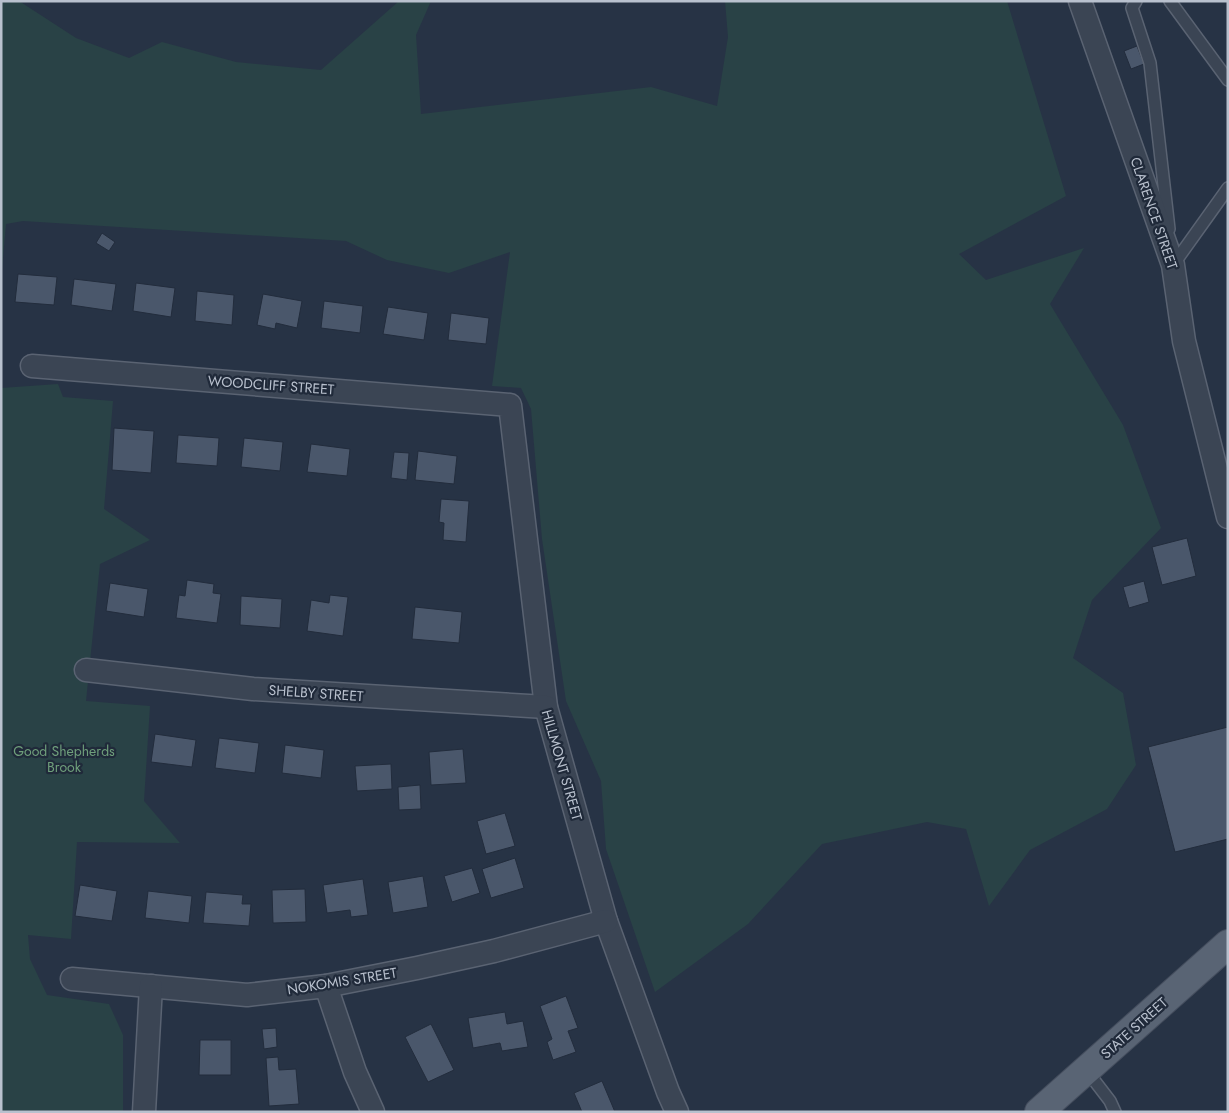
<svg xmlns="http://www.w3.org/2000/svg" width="1229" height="1113" viewBox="0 0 1229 1113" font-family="Jost,sans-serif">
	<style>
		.green { fill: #294246 }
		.building { fill: #4a576b; stroke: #222c3c }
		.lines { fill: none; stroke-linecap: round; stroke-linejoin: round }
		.service-casing { stroke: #5a6372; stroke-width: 14 }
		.minor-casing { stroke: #5a6372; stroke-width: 25 }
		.primary-casing { stroke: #454e5e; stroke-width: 30 }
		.service { stroke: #3b4554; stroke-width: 11 }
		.minor { stroke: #3b4554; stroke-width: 22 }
		.primary { stroke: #596474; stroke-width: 28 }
		.labels { text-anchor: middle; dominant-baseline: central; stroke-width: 4.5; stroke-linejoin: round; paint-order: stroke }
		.street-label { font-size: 14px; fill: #b9c1ce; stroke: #202a3a }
		.park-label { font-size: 14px; fill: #6f9f7b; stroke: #202a3a }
	</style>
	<rect width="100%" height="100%" fill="#273345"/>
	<!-- green -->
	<g class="green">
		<polygon points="1,1 19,1 76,38 129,58 162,42 236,62 321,70 399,1 431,1 416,35 421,114 651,87 717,106 728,37 725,1 1007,1 1066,196 959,254 986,280 1084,248 1050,304 1123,425 1161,528 1092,600 1073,658 1123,693 1136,765 1107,809 1030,850 989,906 966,829 927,822 822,844 748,924 655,992 606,849 601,781 566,701 542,539 531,409 521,388 492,386 510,252 449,273 387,260 346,241 23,221 6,224 1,280"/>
		<polygon points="58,384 63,397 113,401 104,509 150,540 100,564 86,701 150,706 144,801 180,843 77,842 71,939 28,935 30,959 47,995 109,1004 123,1035 123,1112 1,1112 1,388"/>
	</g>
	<!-- building -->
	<g class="building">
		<polygon points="1137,46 1144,64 1131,69 1124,51"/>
		<polygon points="102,233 115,242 109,251 96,243"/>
		<polygon points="18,274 57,277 54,305 15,302"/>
		<polygon points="74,279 116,284 112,311 71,305"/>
		<polygon points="136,283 175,288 171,317 133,311"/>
		<polygon points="197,291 234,295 232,325 195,321"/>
		<polygon points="263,294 302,301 297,328 276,323 275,329 257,325"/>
		<polygon points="324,301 363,306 360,333 321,328"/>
		<polygon points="388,307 428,313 424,340 383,334"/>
		<polygon points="451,313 489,318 486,344 448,340"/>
		<polygon points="114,428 154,431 151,473 112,470"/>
		<polygon points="178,435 219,438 217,466 176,463"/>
		<polygon points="244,438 283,442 280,471 241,467"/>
		<polygon points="311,444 350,449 347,476 307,472"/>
		<polygon points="418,451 457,456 454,484 415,480"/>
		<polygon points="394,452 409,453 407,480 391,478"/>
		<polygon points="441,499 469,501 466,542 443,540 444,523 439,522"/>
		<polygon points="1187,538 1196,576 1162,585 1152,547"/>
		<polygon points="187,580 214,584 213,593 221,594 217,623 176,618 179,595 185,596"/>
		<polygon points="1144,581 1149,602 1129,608 1123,587"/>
		<polygon points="110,583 148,589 144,617 106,611"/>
		<polygon points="330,595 348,597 343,636 307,631 311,600 329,603"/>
		<polygon points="241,596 282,599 280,628 240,625"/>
		<polygon points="415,607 462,612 459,643 412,639"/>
		<polygon points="1228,727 1228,839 1175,852 1148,747"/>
		<polygon points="155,734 196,740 192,767 151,762"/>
		<polygon points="219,738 259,743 255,773 215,768"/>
		<polygon points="285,745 324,750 321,778 282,773"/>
		<polygon points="463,749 466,783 431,785 429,752"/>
		<polygon points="391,764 392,789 357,791 355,766"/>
		<polygon points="420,785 421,809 399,810 398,787"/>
		<polygon points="505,813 515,846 486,854 477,821"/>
		<polygon points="515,858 524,888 491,898 482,869"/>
		<polygon points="472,868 480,893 452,902 444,876"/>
		<polygon points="423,876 428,907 393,913 388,882"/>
		<polygon points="363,879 368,915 351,917 350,910 327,913 323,885"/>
		<polygon points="80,885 117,891 112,921 75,916"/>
		<polygon points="305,889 306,922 273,923 272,890"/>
		<polygon points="148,891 192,896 189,923 145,918"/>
		<polygon points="206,892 243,895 242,904 251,904 249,926 203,923"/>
		<polygon points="566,996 578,1028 568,1031 576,1052 553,1060 547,1042 552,1039 540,1006"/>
		<polygon points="505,1012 507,1024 523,1021 528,1047 502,1051 500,1043 473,1048 468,1018"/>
		<polygon points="431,1024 454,1070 428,1082 405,1037"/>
		<polygon points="276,1028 277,1047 264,1049 262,1029"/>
		<polygon points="200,1040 231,1040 231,1075 199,1075"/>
		<polygon points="278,1057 279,1070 296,1069 299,1104 269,1106 266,1058"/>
		<polygon points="602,1081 615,1112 582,1112 574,1093"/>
	</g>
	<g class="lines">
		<defs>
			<g id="service">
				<polyline points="1136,1 1132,8 1150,63 1169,229"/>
				<polyline points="1170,1 1228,80"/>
				<polyline points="1173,265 1228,188"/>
				<polyline points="1087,1071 1110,1101 1115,1112"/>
			</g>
			<g id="minor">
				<polyline points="1080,1 1173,265 1184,341 1228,517"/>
				<polyline points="32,366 510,405 546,707 606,921 668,1092 677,1112"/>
				<polyline points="86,670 253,689 546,707"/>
				<polyline points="72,979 247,995 326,986 417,968 494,951 606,921"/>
				<polyline points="326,986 355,1072 373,1112"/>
				<polyline points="144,1112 151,986"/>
			</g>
			<polyline id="primary" points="1039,1112 1228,944"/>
		</defs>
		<!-- service casing -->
		<use href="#service" class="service-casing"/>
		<!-- minor casing -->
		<use href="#minor" class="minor-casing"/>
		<!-- primary casing -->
		<use href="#primary" class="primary-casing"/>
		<!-- service -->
		<use href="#service" class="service"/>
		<!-- minor -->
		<use href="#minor" class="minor"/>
		<!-- primary -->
		<use href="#primary" class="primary"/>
	</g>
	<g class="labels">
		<!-- street labels -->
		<g class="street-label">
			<text transform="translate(1154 213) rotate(71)">CLARENCE STREET</text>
			<text transform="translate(271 385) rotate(4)">WOODCLIFF STREET</text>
			<text transform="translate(316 693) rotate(4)">SHELBY STREET</text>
			<text transform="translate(562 765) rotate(74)">HILLMONT STREET</text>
			<text transform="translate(342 981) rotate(-9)">NOKOMIS STREET</text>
			<text transform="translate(1134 1028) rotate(-42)">STATE STREET</text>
		</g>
		<!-- park labels -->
		<g class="park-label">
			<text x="64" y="751">Good Shepherds<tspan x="64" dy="16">Brook</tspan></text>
		</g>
	</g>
	<!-- border -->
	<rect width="1229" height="1113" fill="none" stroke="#b9c1ce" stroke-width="5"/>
</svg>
